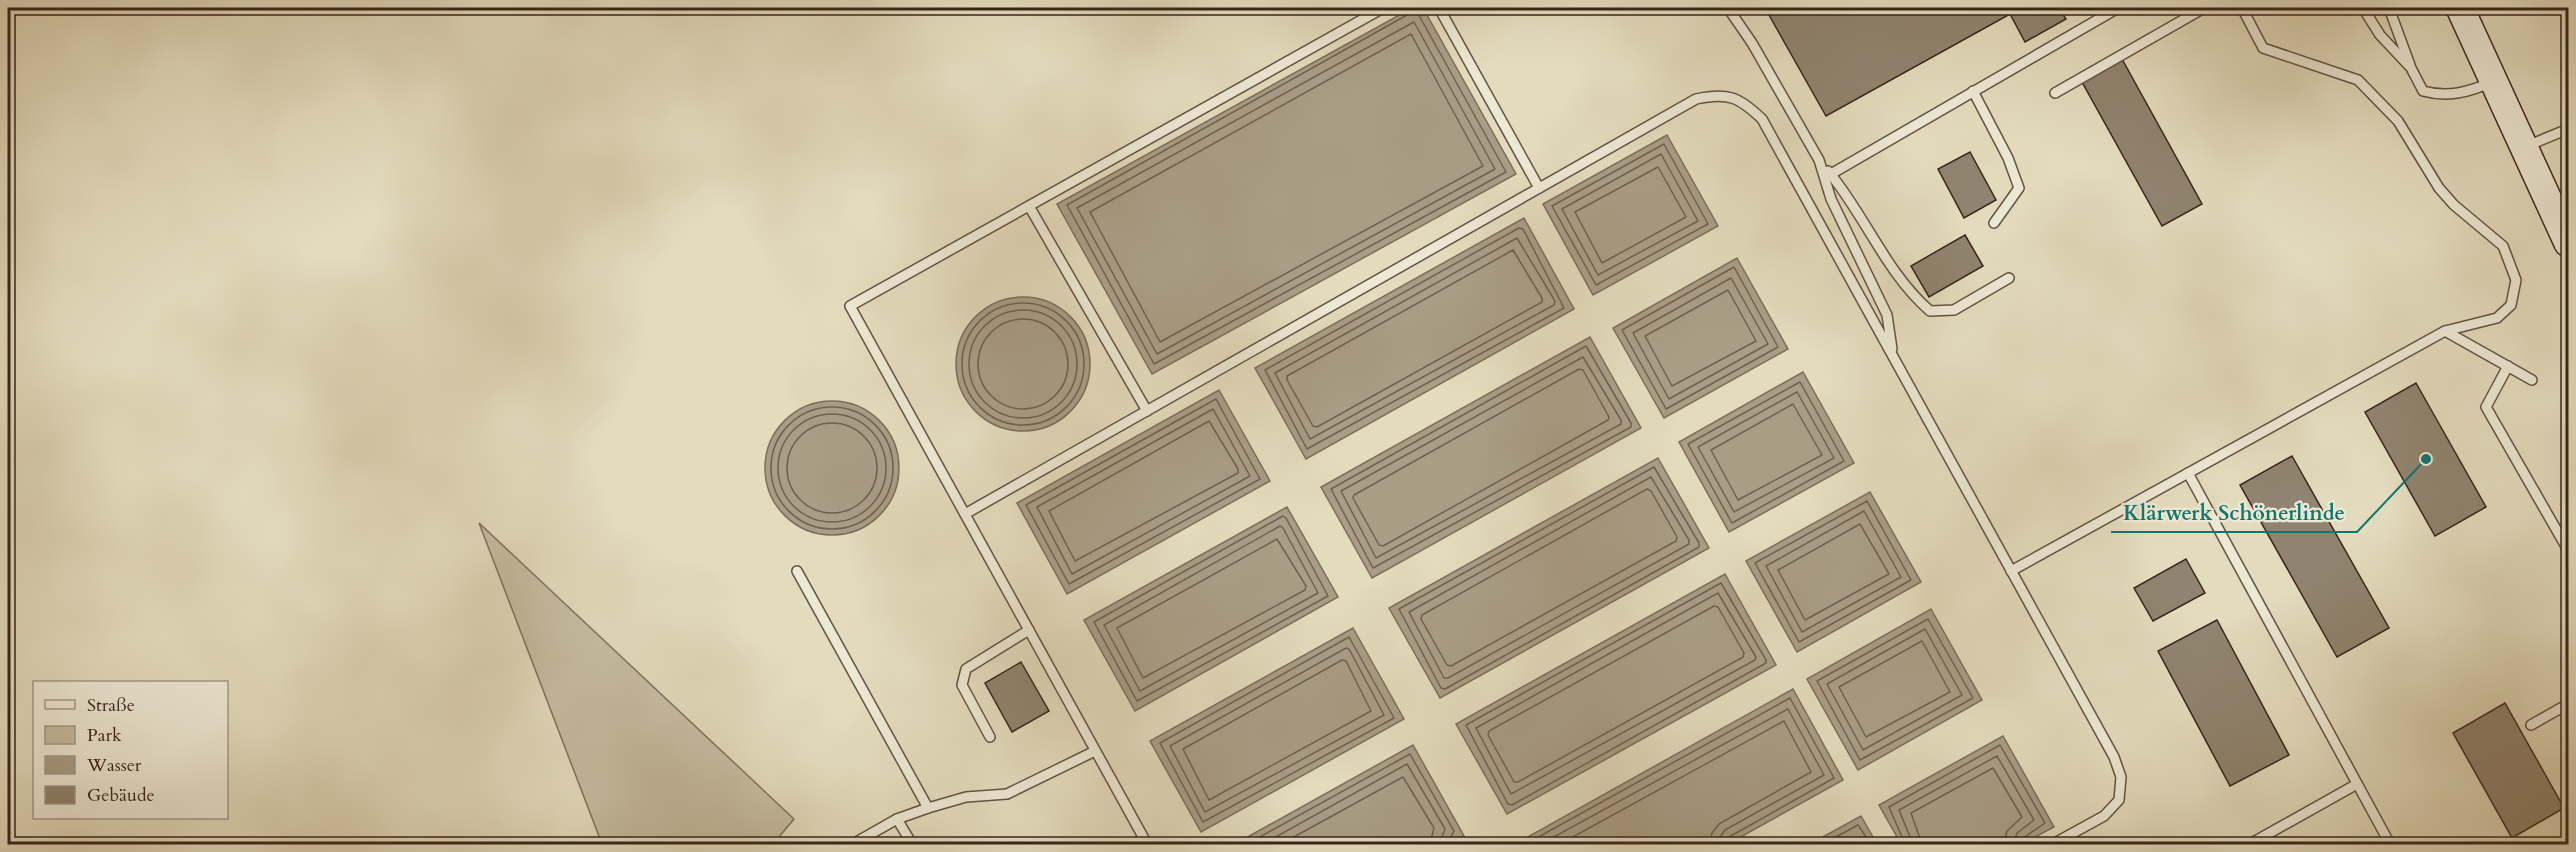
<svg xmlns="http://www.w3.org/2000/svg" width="2576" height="852" viewBox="0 0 2576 852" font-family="Cardo,serif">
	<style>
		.green { fill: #c6bca1; stroke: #7e705e; stroke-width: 1.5 }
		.water { fill: #a99d86; stroke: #7b6d5b; stroke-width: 1.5 }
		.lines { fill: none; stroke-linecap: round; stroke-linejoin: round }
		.shore { stroke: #706050; stroke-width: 1.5 }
		.building { fill: #90836f; stroke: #37241b; stroke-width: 1.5 }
		.lane-casing { stroke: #625244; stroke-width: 12 }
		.secondary-casing { stroke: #37241b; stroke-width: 30 }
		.lane { stroke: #ede8d4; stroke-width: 9 }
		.secondary { stroke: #ede8d4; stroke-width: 27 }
		.leader { fill: none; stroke: #0f766e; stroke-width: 2 }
		.callout-dot { fill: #0f766e; stroke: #ede8d4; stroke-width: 2 }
		.callout-label { font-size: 21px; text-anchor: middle; font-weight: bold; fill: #0f766e; stroke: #ede8d4; stroke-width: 4.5; stroke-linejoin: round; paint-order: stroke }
	</style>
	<rect width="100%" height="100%" fill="#e3dbbd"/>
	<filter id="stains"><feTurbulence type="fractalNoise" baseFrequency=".00333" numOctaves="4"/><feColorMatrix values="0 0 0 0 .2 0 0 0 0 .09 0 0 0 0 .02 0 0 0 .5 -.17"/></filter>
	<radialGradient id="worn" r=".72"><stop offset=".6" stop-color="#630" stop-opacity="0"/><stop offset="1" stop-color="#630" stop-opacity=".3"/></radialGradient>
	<!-- green -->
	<polygon class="green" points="479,523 794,819 773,844 602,844"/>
	<!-- water -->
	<g class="water">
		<polygon points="1412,8 1423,8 1516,174 1152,374 1057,204"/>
		<polygon points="1667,135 1718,226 1593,295 1543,204"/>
		<polygon points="1524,218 1574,309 1306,459 1255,368"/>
		<polygon points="1737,258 1788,349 1664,418 1613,328"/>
		<circle cx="1023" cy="364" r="67"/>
		<polygon points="1590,337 1641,428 1372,578 1321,487"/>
		<polygon points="1803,372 1854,463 1729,532 1679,442"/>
		<polygon points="1219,390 1270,481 1067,594 1017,503"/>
		<circle cx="832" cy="468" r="67"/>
		<polygon points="1658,458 1709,548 1440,698 1389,608"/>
		<polygon points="1870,492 1921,582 1797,652 1746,561"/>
		<polygon points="1287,507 1338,597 1135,711 1084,620"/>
		<polygon points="1725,574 1776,665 1507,814 1456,724"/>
		<polygon points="1931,609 1982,700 1858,770 1807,679"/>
		<polygon points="1353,628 1404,719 1201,832 1150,741"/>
		<polygon points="1793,689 1843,780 1728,844 1527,844 1524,839"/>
		<polygon points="2003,736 2054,827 2022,844 1901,844 1879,805"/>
		<polygon points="1413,745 1464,836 1449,844 1235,844"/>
		<polygon points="1861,816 1877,844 1810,844"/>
	</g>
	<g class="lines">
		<!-- shore -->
		<g class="shore">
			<polygon points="1416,10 1506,172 1154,364 1067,205"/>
			<polygon points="1414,22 1495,169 1157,354 1077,208"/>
			<polygon points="1411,34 1483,166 1160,342 1090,212"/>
			<polygon points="1664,144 1708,224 1596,285 1552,206"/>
			<polygon points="1661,154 1698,221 1598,275 1562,209"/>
			<polygon points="1658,167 1686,217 1602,263 1575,212"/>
			<polygon points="1519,228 1523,229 1564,308 1307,449 1265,370"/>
			<polygon points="1517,238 1555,301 1554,305 1310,439 1275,373"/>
			<polygon points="1513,250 1542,298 1542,302 1317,427 1313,426 1287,380 1287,376"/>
			<polygon points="1734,267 1778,347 1666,409 1622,330"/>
			<polygon points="1731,278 1768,344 1669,399 1633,333"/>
			<polygon points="1728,290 1756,341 1672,386 1645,336"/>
			<circle cx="1023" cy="364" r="61"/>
			<circle cx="1023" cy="364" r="54"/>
			<circle cx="1023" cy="364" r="45"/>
			<polygon points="1586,346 1631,423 1631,427 1373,568 1331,489"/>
			<polygon points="1583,357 1621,420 1621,424 1376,558 1341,491"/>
			<polygon points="1579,369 1583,370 1609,417 1608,420 1383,546 1379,545 1353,498 1354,495"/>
			<polygon points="1800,382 1844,461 1732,523 1688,444"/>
			<polygon points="1797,392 1834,458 1734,512 1698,447"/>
			<polygon points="1216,399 1260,479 1069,584 1026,505"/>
			<polygon points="1793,404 1822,455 1738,500 1711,450"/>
			<circle cx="832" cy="468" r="61"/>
			<polygon points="1213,409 1250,476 1072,574 1037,507"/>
			<circle cx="832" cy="468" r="54"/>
			<polygon points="1209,421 1238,469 1238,473 1075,561 1049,511"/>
			<circle cx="832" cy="468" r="45"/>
			<polygon points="1654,467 1699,543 1699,547 1445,689 1441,688 1399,609"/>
			<polygon points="1651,477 1689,540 1689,544 1448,678 1444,678 1409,612"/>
			<polygon points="1647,489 1651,491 1677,537 1676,541 1451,666 1447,665 1421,619 1422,615"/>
			<polygon points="1867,501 1911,580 1799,642 1755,563"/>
			<polygon points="1864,511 1901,577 1802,632 1766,566"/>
			<polygon points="1283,516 1286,518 1328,596 1137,701 1094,622"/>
			<polygon points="1860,524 1889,574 1805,620 1778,570"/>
			<polygon points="1280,526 1283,528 1318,593 1140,691 1104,625"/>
			<polygon points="1277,539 1306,586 1305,590 1143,678 1117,628"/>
			<polygon points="1721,583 1766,660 1766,663 1512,805 1508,804 1466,725"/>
			<polygon points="1718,593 1756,657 1755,660 1511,794 1476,728"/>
			<polygon points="1714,606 1718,607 1744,653 1743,657 1518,782 1514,782 1488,735 1489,731"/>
			<polygon points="1928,619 1973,698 1860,760 1817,681"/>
			<polygon points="1925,629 1962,695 1863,750 1827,684"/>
			<polygon points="1349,637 1394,718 1203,822 1160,743"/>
			<polygon points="1922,641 1950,692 1866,737 1839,687"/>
			<polygon points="1346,648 1349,649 1384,715 1205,812 1170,746"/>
			<polygon points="1342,660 1346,661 1371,711 1209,800 1183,749"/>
			<polyline points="1247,844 1410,754 1454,831 1447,844"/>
			<polyline points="1263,844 1407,764 1445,829 1439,844"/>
			<polyline points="1281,844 1403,777 1434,828 1430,844"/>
			<polyline points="1531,844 1533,840 1790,698 1834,778 1729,837 1726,844"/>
			<polyline points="1541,844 1788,709 1824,775 1725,830 1720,837 1719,844"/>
			<polyline points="1560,844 1784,721 1811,772 1719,824 1712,833 1709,844"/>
			<polyline points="1823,844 1858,825 1871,844"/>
			<polyline points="1905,844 1889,807 2000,745 2045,823 2023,838 2021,844"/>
			<polyline points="1913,844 1899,810 1997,756 2034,820 2017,833 2013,844"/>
			<polyline points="1922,844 1911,813 1993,768 2022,817 2007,831 2004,844"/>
		</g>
	</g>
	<!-- building -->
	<g class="building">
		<polygon points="1765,8 2059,8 2066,19 2025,42 2010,14 1826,116"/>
		<polygon points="2122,59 2202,204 2162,226 2082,82"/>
		<polygon points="1970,152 1996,200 1964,218 1938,169"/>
		<polygon points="1965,235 1983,266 1929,297 1911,266"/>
		<polygon points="2416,383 2486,507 2435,536 2365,412"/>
		<polygon points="2292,456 2389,628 2337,657 2240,485"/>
		<polygon points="2186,559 2205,593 2153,621 2134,588"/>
		<polygon points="2217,620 2289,755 2230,786 2158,651"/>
		<polygon points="1021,662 1049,711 1012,732 985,683"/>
		<polygon points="2505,703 2564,808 2512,838 2453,733"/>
	</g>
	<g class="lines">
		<defs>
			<g id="lane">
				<polyline points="1439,8 1539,188"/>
				<polyline points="1728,8 1752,43 1819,160 1831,199 1887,315 1892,349"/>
				<path d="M2363 8 2380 35 2411 68 2423 91C2448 98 2469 92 2492 82"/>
				<polyline points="2389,8 2410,65"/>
				<polyline points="1973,91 2008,158 2019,188 1994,223"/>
				<polyline points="2055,93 2204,8"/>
				<polyline points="2527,146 2568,129"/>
				<path d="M1828 171C1865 215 1886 273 1930 311L1954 310 2009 278"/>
				<polyline points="1831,174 2118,8"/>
				<polyline points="1029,206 1147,411"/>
				<polyline points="2445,331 2532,380"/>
				<polyline points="2508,366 2486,407 2568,550"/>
				<polyline points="2188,473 2390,844"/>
				<path d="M965 514 1696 99C1728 92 1739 97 1762 119L2114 757 2121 777 2119 800 2104 816 2053 844"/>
				<polyline points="797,571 928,808 897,819 853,844"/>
				<polyline points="2011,571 2445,331 2497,318 2511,305 2516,280 2503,246 2454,205 2439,188 2398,121 2358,80 2263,48 2242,8"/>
				<polyline points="2531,725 2568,704"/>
				<polyline points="990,737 962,685 966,669 1029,630"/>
				<polyline points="928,808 966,797 1007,794 1095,751"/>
				<polyline points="897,819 912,844"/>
				<polyline points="1147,844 850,306 1383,8"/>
				<polyline points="2250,844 2357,784"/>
			</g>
			<polyline id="secondary" points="2460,8 2568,243"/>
		</defs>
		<!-- lane casing -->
		<use href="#lane" class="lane-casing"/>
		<!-- secondary casing -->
		<use href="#secondary" class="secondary-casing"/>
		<!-- lane -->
		<use href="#lane" class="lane"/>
		<!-- secondary -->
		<use href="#secondary" class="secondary"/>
	</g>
	<!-- callouts -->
	<path class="leader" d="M2426 459L2357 532H2111"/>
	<circle class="callout-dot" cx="2426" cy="459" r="6"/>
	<g class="callout-label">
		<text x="2234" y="520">Klärwerk Schönerlinde</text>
	</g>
	<!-- margin -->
	<rect width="2576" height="852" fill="none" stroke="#e3dbbd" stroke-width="30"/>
	<rect x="9" y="9" width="2558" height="834" fill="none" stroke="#37241b" stroke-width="3"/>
	<rect x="15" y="15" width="2546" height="822" fill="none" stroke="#37241b" stroke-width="1.5"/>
	<!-- legend -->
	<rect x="33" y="681" width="195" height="138" fill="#ede8d4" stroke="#a49a8a" stroke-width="1.5"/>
	<rect x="45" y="700" width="30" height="9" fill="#ede8d4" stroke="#a49a8a" stroke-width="1.5"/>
	<text x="87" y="711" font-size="18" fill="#37241b">Straße</text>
	<rect x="45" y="726" width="30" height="18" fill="#c6bca1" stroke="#a49a8a" stroke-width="1.5"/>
	<text x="87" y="741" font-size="18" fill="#37241b">Park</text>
	<rect x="45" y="756" width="30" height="18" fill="#a99d86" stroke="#a49a8a" stroke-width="1.5"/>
	<text x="87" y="771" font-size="18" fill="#37241b">Wasser</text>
	<rect x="45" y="786" width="30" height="18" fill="#90836f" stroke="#a49a8a" stroke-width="1.5"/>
	<text x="87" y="801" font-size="18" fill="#37241b">Gebäude</text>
	<rect width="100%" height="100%" filter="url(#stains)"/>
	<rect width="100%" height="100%" fill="url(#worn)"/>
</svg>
